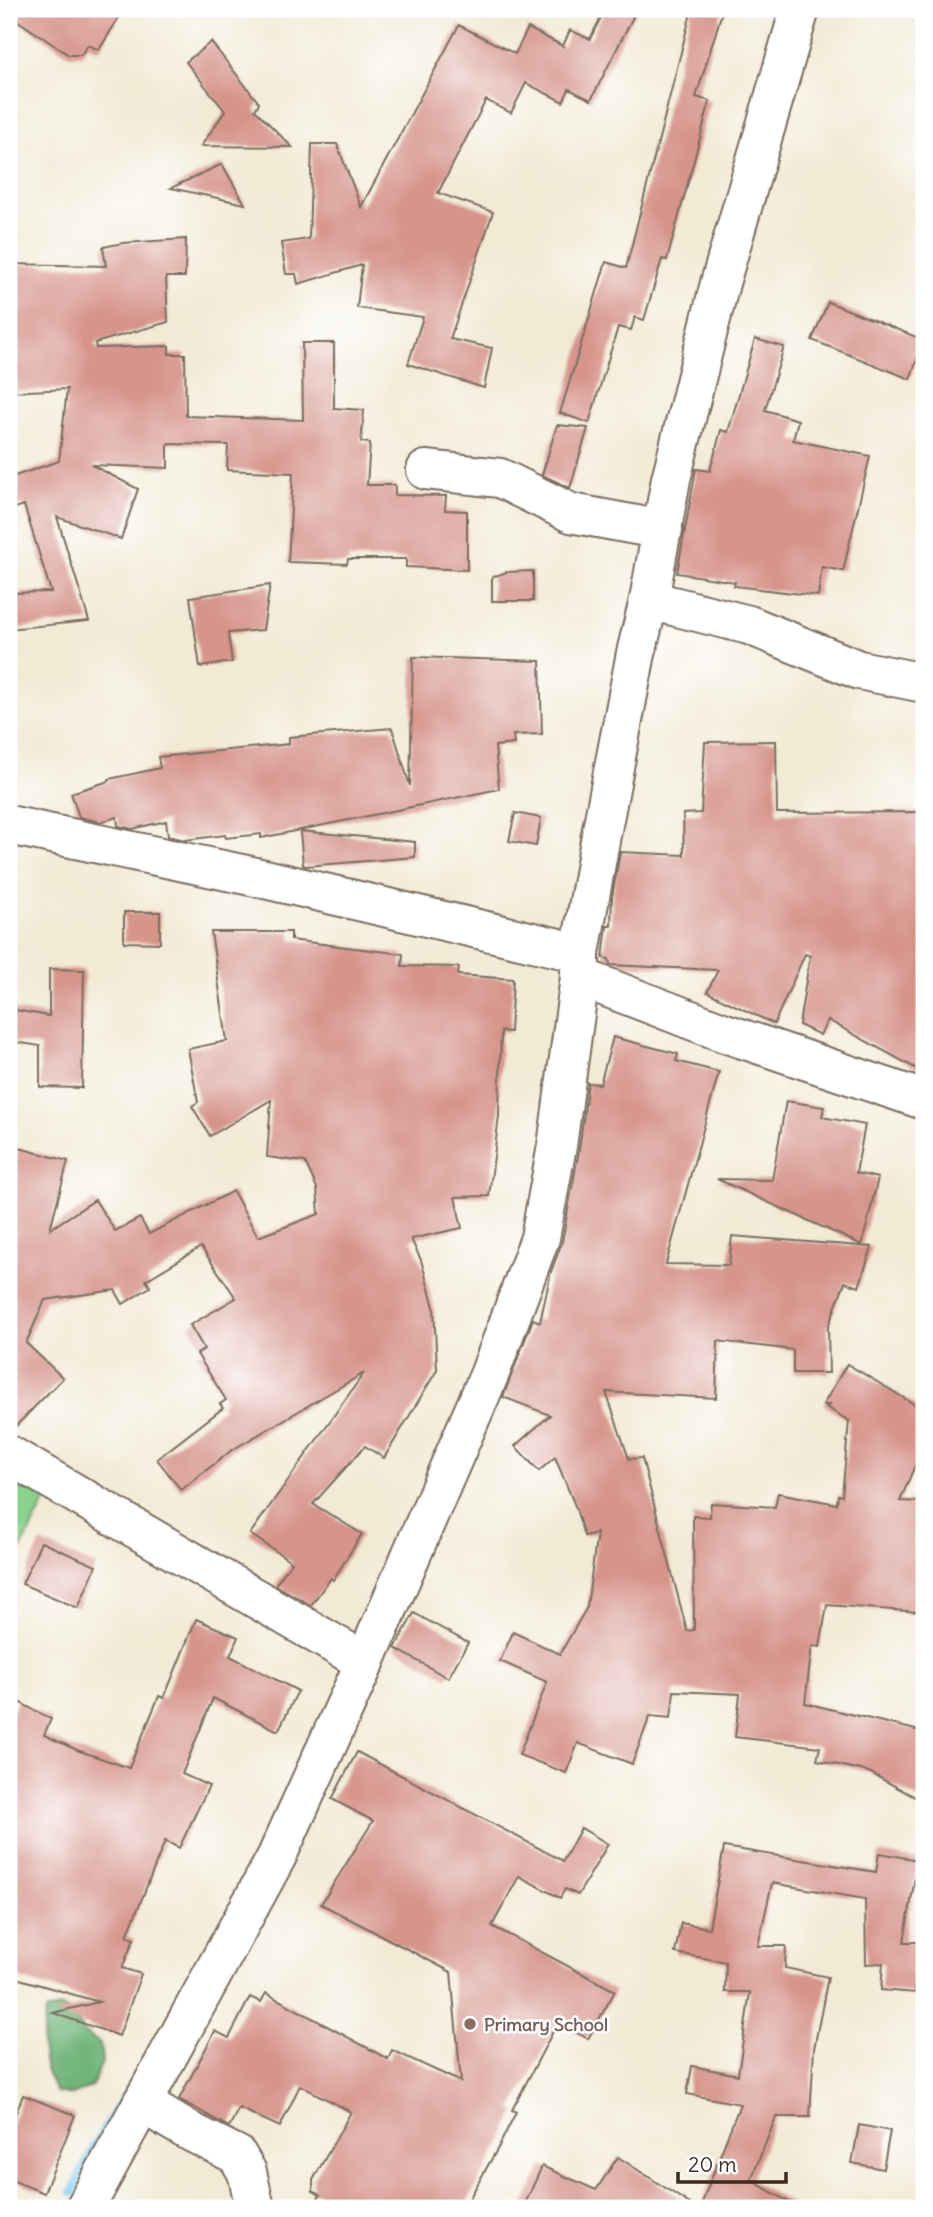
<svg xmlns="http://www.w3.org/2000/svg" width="933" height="2217" viewBox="0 0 933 2217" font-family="Delius,sans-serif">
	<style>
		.green { fill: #8ad28d; stroke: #627e56; stroke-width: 2 }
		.forest { fill: #6fb478; stroke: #556f4b; stroke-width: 2 }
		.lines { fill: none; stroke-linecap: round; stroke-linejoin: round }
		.stream { stroke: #72c1ed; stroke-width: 10 }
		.building { fill: #d6948b }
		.minor-casing { stroke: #7b6d5e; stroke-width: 42 }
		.minor { stroke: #fff; stroke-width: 38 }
		.education-dot { fill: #8d6e63; stroke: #fff; stroke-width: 2.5 }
		.labels { text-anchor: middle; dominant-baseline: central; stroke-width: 5; stroke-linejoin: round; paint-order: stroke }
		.education-label { font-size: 18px; font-weight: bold; fill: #785e54; stroke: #fff; text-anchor: start }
	</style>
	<rect width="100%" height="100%" fill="#fff"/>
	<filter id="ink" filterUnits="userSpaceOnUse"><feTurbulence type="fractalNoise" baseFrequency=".0143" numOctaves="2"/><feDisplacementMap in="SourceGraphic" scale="14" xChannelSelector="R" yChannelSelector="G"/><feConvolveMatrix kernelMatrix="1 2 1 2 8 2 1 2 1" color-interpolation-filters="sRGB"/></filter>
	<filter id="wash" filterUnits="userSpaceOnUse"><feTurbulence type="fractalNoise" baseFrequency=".00686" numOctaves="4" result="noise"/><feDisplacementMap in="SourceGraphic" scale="28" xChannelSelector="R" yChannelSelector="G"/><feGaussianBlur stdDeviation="1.57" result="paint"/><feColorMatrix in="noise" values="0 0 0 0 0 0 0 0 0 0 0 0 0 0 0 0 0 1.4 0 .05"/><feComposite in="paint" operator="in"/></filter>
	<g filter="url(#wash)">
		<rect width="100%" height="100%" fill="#f2ead5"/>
		<!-- green -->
		<polygon class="green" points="9,1472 48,1496 9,1572"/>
		<!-- forest -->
		<path class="forest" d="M62 2007 74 2014 83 2032 100 2043 102 2062 92 2086 73 2095 56 2092C40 2063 40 2044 46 2012Z"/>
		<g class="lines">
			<!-- stream -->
			<polyline class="stream" points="73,2192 94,2148 131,2087"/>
		</g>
		<g id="blocks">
			<!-- building -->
			<g class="building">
				<polygon points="9,9 124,9 99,50 88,45 81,55 69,55 9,15"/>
				<polygon points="605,9 637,9 591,100 569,89 563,102 526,83 511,113 486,100 438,193 493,212 450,339 492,348 484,388 408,364 423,317 357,308 362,265 298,284 296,274 286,274 281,243 309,239 312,144 337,144 361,207 459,25 515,54 528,28 563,46 570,30 590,39"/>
				<polygon points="692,9 723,9 696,97 710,101 667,260 662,259 644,320 635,317 631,330 618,327 589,423 560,413 606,262 626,268"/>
				<polygon points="211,42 259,103 255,110 292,147 201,146 225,111 186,62"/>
				<polygon points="222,164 245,204 171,188"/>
				<polygon points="186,239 185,277 166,277 168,322 95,343 96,348 169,346 169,354 185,354 186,416 303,420 302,343 334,343 334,408 364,410 361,442 370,443 367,485 395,485 395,495 446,496 445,510 467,511 467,570 406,567 406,559 348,559 347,564 288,562 293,473 227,470 228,445 168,444 168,468 92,465 138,489 121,539 57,517 89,621 9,629 9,593 51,592 24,505 9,510 9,478 59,461 67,389 9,392 9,264 106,266 103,247 123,243"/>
				<polygon points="828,302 924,340 910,379 812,340"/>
				<polygon points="755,339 784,347 765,410 798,420 793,440 870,456 843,571 822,567 818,596 734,586 735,582 677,573 696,469 710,471 721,430 728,432"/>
				<polygon points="557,425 588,428 570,488 542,475"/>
				<polygon points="533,571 533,601 492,601 492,577 507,572"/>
				<polygon points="270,585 263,630 228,633 232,662 200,667 190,597"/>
				<polygon points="413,657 540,661 542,734 513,735 514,744 495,746 499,789 261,838 261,834 226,838 225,835 185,840 168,836 166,821 132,829 118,826 117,817 100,822 79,817 71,793 109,781 109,779 160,768 158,757 289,744 289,737 392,728 410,786"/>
				<polygon points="776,741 777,813 924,812 924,1073 828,1020 820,1035 799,1025 810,956 805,954 774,1024 707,992 718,970 610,965 609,959 603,958 607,926 611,926 612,897 620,852 684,855 683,814 701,813 705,742"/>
				<polygon points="515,813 541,818 536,846 509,841"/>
				<polygon points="300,831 415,842 415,857 306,866 303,865"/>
				<polygon points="124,912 160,912 160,943 124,942"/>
				<polygon points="211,932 291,932 291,940 403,954 402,966 459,967 458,975 513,979 510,1032 501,1031 499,1116 489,1196 455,1197 462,1228 411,1239 421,1260 434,1307 437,1370 384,1458 365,1446 313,1504 362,1534 333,1580 331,1578 311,1605 275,1585 292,1562 250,1534 364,1373 232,1450 181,1490 157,1459 223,1408 220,1404 226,1400 197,1354 204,1349 190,1325 236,1298 201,1247 146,1280 150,1287 123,1304 115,1290 45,1300 26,1343 63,1378 9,1433 9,1185 19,1148 68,1161 50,1229 95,1200 115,1231 140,1218 149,1234 233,1191 258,1237 319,1214 317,1188 305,1162 267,1157 271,1100 210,1136 192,1106 198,1102 188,1049 227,1041"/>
				<polygon points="49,969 84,970 82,1088 40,1087 40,1046 9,1041 9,1009 49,1016"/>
				<polygon points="613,1037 678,1054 676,1061 719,1072 666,1264 729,1265 732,1236 872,1247 859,1287 845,1282 828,1327 829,1373 793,1373 793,1350 718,1341 716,1398 606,1392 629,1459 642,1458 687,1631 694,1630 693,1516 710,1517 711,1503 775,1507 778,1493 837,1504 838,1495 842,1496 849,1421 825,1406 830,1405 823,1405 847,1364 924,1410 924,1444 900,1501 924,1502 919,1612 827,1605 820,1647 812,1646 805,1703 924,1732 924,1802 869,1772 817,1760 820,1747 735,1737 740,1694 674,1691 671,1718 650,1716 632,1764 578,1743 566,1773 519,1755 547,1682 500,1661 513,1632 560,1654 587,1607 597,1533 584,1536 576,1508 555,1457 539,1471 515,1446 550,1415 503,1397 533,1319 540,1322 551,1272 562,1242 579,1150 588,1083 600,1084"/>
				<polygon points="786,1101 824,1107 822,1117 865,1125 856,1173 878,1178 862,1245 717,1179 772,1180"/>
				<polygon points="41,1542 96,1566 78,1608 22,1584"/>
				<polygon points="414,1613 468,1643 448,1678 395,1648"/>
				<polygon points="196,1619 238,1637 230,1656 298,1691 278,1731 213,1698 182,1774 209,1786 179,1848 165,1841 127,1936 134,1939 122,1968 141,1974 119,2036 53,2013 99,2002 9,1976 9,1718 17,1701 51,1719 44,1735 77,1750 129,1768 159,1696 164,1698"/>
				<polygon points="357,1752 563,1861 581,1828 608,1844 578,1895 565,1889 560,1898 519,1876 492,1926 615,1991 588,2039 558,2022 512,2110 516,2112 499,2146 464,2208 313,2208 320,2195 313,2191 313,2180 351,2112 300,2085 280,2127 239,2108 229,2127 179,2099 215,2031 229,2038 250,1997 261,2002 266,1993 388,2059 392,2050 461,2082 451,1972 321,1904 373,1821 332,1799"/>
				<polygon points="724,1847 876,1872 879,1853 918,1860 904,1942 918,1942 915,1993 881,1990 883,1963 866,1964 865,1899 772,1883 758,1946 786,1946 785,1968 828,1977 814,2049 810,2117 776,2117 751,2180 799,2208 700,2208 740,2104 687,2094 692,2066 738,2075 750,1992 725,1992 726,1962 675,1953 681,1923 709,1928"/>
				<polygon points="23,2095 75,2115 44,2193 9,2179 9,2131"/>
				<polygon points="859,2125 890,2131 883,2169 852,2163"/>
				<polygon points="618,2157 696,2208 523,2208 542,2166 596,2190"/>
			</g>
		</g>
	</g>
	<g filter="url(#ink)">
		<use href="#blocks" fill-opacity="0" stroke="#7b6d5e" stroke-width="2"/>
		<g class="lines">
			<defs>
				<g id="minor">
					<polyline points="426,470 500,478 571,513 663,530"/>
					<polyline points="649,600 749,625 859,670 924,683"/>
					<polyline points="9,825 265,879 580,953"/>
					<polyline points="580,977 725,1033 924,1100"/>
					<polyline points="9,1455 365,1662"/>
					<polyline points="142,2103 187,2130 237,2155 247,2172 255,2208"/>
					<polyline points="85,2208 276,1858 365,1662 490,1373 540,1238 557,1146 580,977 580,953 601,835 636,653 649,600 671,479 720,283 800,9"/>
				</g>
			</defs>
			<!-- minor casing -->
			<use href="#minor" class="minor-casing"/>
			<!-- minor -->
			<use href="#minor" class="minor"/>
		</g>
	</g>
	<!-- markers -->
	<circle class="education-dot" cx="470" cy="2024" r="7"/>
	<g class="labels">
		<!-- education labels -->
		<g class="education-label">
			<text x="484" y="2024">Primary School</text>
		</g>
	</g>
	<!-- margin -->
	<rect width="933" height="2217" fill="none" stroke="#fff" stroke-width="35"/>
	<!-- scale -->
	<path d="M678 2172v10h108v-10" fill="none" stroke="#3b2a1e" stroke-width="3.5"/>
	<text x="688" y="2172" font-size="21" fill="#3b2a1e" stroke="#ffffff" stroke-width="5" paint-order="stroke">20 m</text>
</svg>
